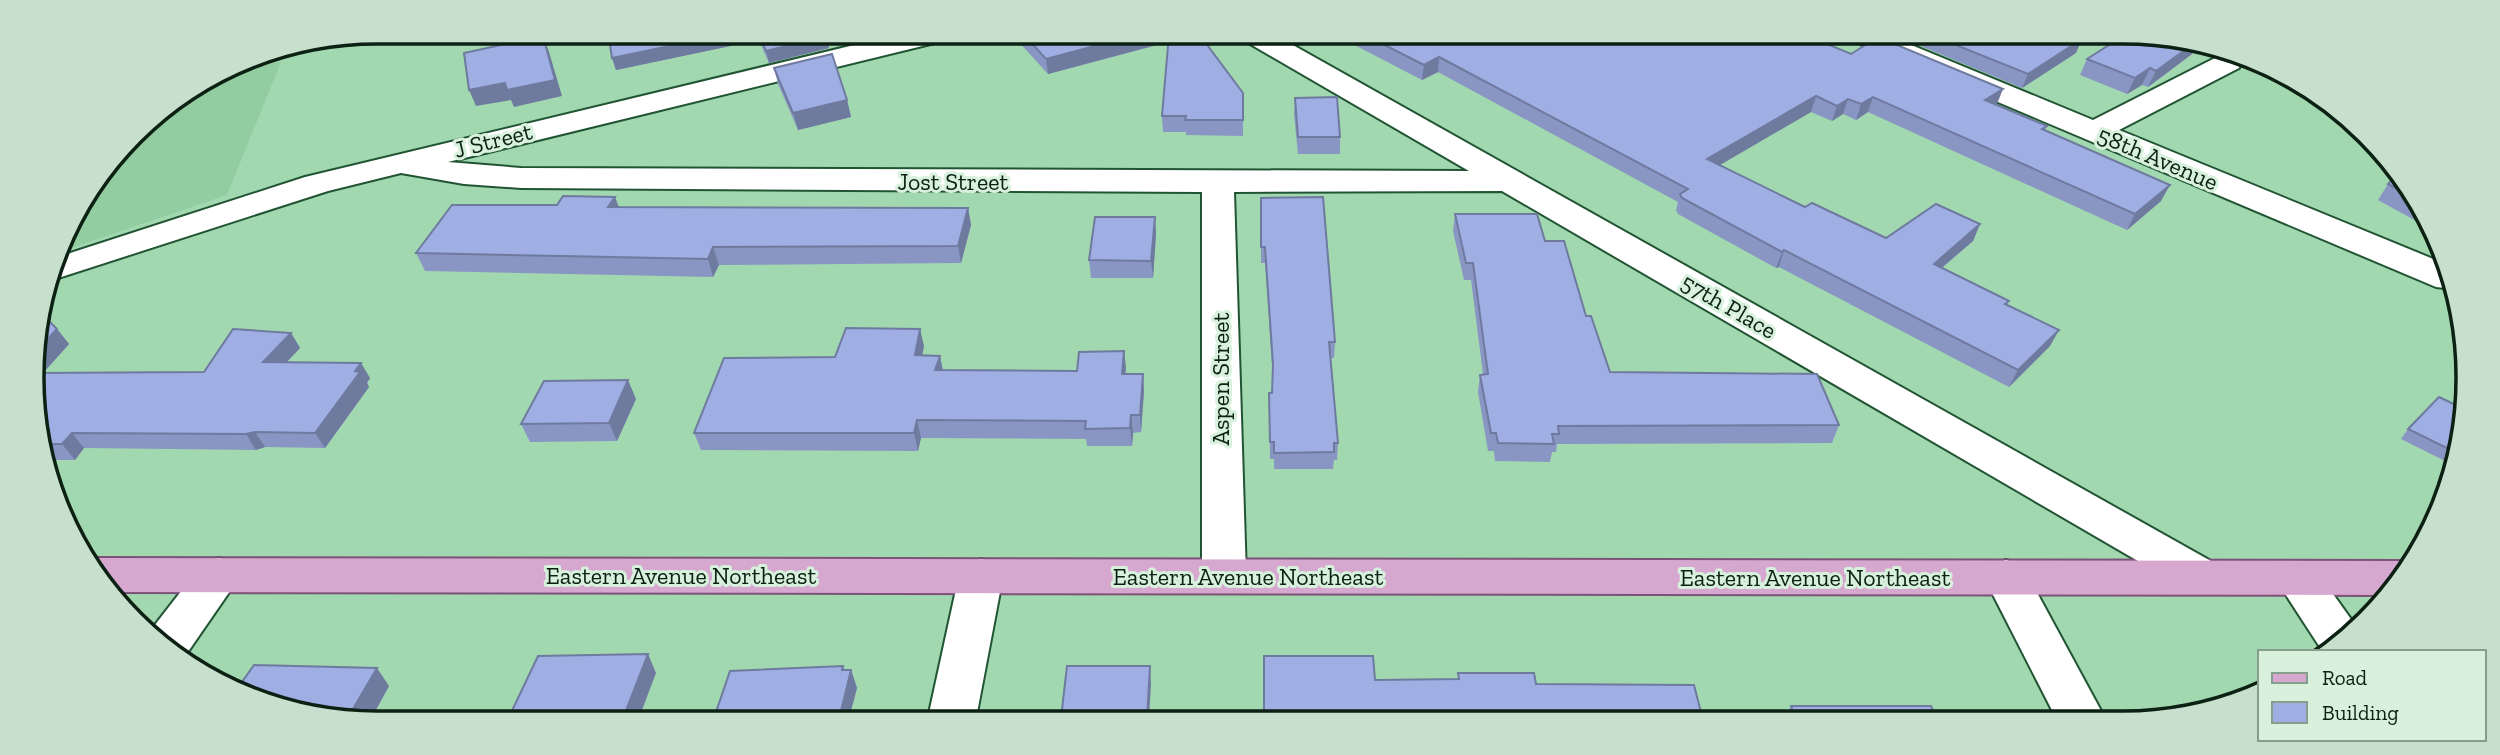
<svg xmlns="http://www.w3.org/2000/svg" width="2500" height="755" viewBox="0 0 2500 755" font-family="'Zilla Slab',serif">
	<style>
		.built { fill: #91cda1 }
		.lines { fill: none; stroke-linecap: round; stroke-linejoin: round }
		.minor-casing { stroke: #215433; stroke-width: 4 }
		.major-casing { stroke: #7d5278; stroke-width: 4 }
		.minor { fill: #fff; fill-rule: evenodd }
		.major { fill: #d6a7cf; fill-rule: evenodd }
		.wall { fill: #8996c3 }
		.shaded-wall { fill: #6f7a9f }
		.building { fill: #9faee3; stroke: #6f7a9f; stroke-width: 2 }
		.labels { text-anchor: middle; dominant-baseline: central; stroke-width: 6; stroke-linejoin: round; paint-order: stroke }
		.street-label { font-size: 24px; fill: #0c2113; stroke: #d7f1dd }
		.rim { fill: none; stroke: #0c2113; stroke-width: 3.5 }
	</style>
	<rect width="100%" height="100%" fill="#a2d8b0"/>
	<!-- built -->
	<polygon class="built" points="281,62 227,195 60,252 67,224 149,118 226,70"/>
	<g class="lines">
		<defs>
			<g id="minor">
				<polygon points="904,33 951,34 947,40 448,162 521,168 1469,171 1245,41 1241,35 1275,35 2218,565 2224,577 2218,589 2202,594 2186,589 1502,191 1234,192 1246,576 1240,588 1224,593 1208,588 1202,576 1202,192 521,188 464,184 401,173 328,191 52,280 58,257 305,177"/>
				<polygon points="1854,37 1892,37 2093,120 2219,56 2228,54 2242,60 2239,68 2119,130 2443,263 2453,289 2436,287 1858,43"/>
				<polygon points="219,558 235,563 241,575 183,659 151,630 203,563"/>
				<polygon points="981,559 997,564 1003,576 976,718 928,718 959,576 965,564"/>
				<polygon points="2006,560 2022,565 2106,720 2057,720 1984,577 1990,565"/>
				<polygon points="2297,561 2313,566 2358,629 2326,652 2323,652 2275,578 2281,566"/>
			</g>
			<polygon id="major" points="96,558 2399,561 2409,564 2386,595 108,592 89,560"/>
		</defs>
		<!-- minor casing -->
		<use href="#minor" class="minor-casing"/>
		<!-- major casing -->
		<use href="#major" class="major-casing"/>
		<!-- minor -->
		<use href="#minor" class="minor"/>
		<!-- major -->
		<use href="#major" class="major"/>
	</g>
	<!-- wall -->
	<g class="wall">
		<polygon points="608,32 826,33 829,48 769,63 759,40 616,70 612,58"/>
		<polygon points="1016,34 1199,34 1243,93 1243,136 1186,135 1186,132 1163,132 1162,116 1169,42 1048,74 1016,39"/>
		<polygon points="1341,35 1810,37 1851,54 1996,105 2047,126 2045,131 2161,201 2127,230 1868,112 1856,120 1843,114 1832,121 1811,112 1719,165 1805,207 1886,238 1980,224 1973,241 1942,268 2009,301 2007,305 2050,346 2009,387 1779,267 1776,268 1678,214 1676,210 1678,202 1438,72 1422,80 1341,38"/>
		<polygon points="1899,37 2077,38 2076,53 2022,88"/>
		<polygon points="2190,38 2198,42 2192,54 2148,87 2142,85 2127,94 2080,75 2087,59"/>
		<polygon points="774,68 847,100 851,117 798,130 778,84"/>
		<polygon points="1295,98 1340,137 1340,154 1298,154 1294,114"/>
		<polygon points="2388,184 2410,185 2427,227 2378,200"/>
		<polygon points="615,197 619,207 968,208 971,225 961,263 719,265 713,277 425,271 416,253 557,205"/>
		<polygon points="1261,198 1335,342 1334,358 1331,358 1338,443 1337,460 1334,460 1333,469 1274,469 1274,459 1270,459 1269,393 1272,393 1273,378 1265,263 1261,263"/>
		<polygon points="1455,214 1545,241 1586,316 1610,372 1839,425 1832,443 1557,444 1556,452 1552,452 1550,462 1495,461 1494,451 1488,451 1478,392 1480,375 1483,374 1471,280 1464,280 1453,231"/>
		<polygon points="1155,217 1156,234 1153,278 1091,278 1089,260"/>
		<polygon points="57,329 69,344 43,373 204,372 291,333 300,348 287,362 370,378 367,383 369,387 325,448 265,447 256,450 84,448 75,460 43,460 32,354"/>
		<polygon points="924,346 922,355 940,356 943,370 1077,371 1124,351 1125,374 1143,374 1144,391 1141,432 1133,433 1132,446 1087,446 1086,439 921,438 918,451 701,450 694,433 835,357"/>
		<polygon points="636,399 617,441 530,442 521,424"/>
		<polygon points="2408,429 2462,445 2455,466 2401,439"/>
		<polygon points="843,666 844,670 851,670 857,688 849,718 719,718 716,712"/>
		<polygon points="389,686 372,717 310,717 237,689"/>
		<polygon points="1791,706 1937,720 1788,720 1786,716"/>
	</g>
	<!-- shaded-wall -->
	<g class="shaded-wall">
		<polygon points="732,33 757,33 759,40 616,70 612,58"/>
		<polygon points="1140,34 1170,34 1171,41 1048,74 1046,59"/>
		<polygon points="543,36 549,52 562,96 514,107 511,100 476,106 469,90 505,83"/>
		<polygon points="827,36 829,48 769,63 766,51"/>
		<polygon points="2082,39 2076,53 2022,88 2028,74"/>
		<polygon points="2197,41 2198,42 2192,54 2148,87 2156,71"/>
		<polygon points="1439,57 1438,72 1422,80 1424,65"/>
		<polygon points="2150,68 2142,85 2127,94 2135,78"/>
		<polygon points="2003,89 1997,104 1985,100"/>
		<polygon points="1816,96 1811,112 1703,175 1707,159"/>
		<polygon points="1873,97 1868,112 1856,120 1861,104"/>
		<polygon points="1848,99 1843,114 1832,121 1837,106"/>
		<polygon points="847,100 851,117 798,130 793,113"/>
		<polygon points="2170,185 2161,201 2127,230 2135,214"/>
		<polygon points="615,197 621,214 608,207"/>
		<polygon points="968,208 971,225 961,263 958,246"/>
		<polygon points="1155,217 1156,234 1153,278 1151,261"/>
		<polygon points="1980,224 1973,241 1927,280 1934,264"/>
		<polygon points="713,247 719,265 713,277 708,259"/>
		<polygon points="1784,250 1779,267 1776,268 1782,252"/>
		<polygon points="57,329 69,344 35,382 32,356"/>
		<polygon points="920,329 924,346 919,373 915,355"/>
		<polygon points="2059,330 2050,346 2009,387 2018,370"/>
		<polygon points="291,333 300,348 272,377 263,362"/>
		<polygon points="1124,351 1126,368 1124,391 1122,374"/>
		<polygon points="940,356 943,373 935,370"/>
		<polygon points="361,363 370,378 367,383 369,387 325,448 315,433"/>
		<polygon points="1143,374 1144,391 1141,432 1140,415"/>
		<polygon points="628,380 636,399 617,441 609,423"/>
		<polygon points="1131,415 1133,433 1132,446 1130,428"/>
		<polygon points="917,420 921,438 918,451 914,433"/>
		<polygon points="255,432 265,447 256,450 246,434"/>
		<polygon points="72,433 84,448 75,460 62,444"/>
		<polygon points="648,654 656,673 639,718 623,718"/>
		<polygon points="843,666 848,681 851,670 857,688 849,718 843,718 841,711"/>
		<polygon points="1150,666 1151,684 1149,719 1147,719"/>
		<polygon points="377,668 389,686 372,717 359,717 353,709"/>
		<polygon points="320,709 326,717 316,717"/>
	</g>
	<!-- building -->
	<g class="building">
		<polygon points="608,32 732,33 612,58"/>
		<polygon points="758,33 826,33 827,36 766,51"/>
		<polygon points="1023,34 1140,34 1046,59"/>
		<polygon points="1169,34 1199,34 1243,93 1243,120 1185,120 1186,116 1162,116"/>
		<polygon points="1365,35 1810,37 1851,54 1878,37 2003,89 1985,100 2047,126 2042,129 2170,185 2135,214 1873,97 1861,104 1848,99 1837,106 1816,96 1707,159 1805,207 1812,203 1886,238 1936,204 1980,224 1934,264 2009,301 2005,304 2059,330 2018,370 1784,250 1782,252 1682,198 1680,194 1688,189 1439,57 1424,65"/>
		<polygon points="543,36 555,80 507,90 505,83 469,90 464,53"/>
		<polygon points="1936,37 2077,38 2082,39 2028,74"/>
		<polygon points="2120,38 2190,38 2197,41 2156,71 2150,68 2135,78 2087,59"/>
		<polygon points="832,54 847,100 793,113 774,68"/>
		<polygon points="1337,97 1340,137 1298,137 1295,98"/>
		<polygon points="2399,174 2410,185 2416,199 2388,184"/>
		<polygon points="563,196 615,197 608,207 968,208 958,246 713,247 708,259 416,253 452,205 557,205"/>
		<polygon points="1323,197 1335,342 1329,342 1338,443 1334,443 1334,452 1274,453 1274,442 1270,442 1269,393 1272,393 1273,365 1265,247 1261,247 1261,198"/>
		<polygon points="1455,214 1537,214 1545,241 1564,241 1586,316 1591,316 1610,372 1817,374 1839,425 1558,426 1559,434 1552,434 1554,444 1498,443 1496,433 1491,433 1480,375 1488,374 1473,263 1466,263"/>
		<polygon points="1095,217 1155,217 1151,261 1089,260"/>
		<polygon points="43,315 57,329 32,356 32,354"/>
		<polygon points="846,328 920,329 915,355 940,356 935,370 1077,371 1079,352 1124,351 1122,374 1143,374 1140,415 1131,415 1130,428 1085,429 1086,421 917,420 914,433 694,433 724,358 835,357"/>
		<polygon points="233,329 291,333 263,362 361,363 355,371 360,372 315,433 255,432 246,434 72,433 62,444 41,444 34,373 204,372"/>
		<polygon points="628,380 609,423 521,424 544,381"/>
		<polygon points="2439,397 2462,408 2462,445 2459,454 2408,429"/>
		<polygon points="648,654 623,718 509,717 538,656"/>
		<polygon points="1264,656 1373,656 1375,680 1459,679 1458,673 1534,673 1536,684 1694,685 1703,720 1264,719"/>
		<polygon points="254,665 377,668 353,709 320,709 316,717 310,717 237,689"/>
		<polygon points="843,666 842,670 851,670 841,711 831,711 830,718 743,718 745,712 716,712 730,671"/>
		<polygon points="1067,666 1150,666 1147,719 1061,718"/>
		<polygon points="1791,706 1931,706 1937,720 1796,720"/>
	</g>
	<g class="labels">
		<!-- street labels -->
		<g class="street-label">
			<text transform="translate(493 140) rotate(-14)">J Street</text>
			<text transform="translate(2158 158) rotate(23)">58th Avenue</text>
			<text x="953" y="181">Jost Street</text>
			<text transform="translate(1729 306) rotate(30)">57th Place</text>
			<text transform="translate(1220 379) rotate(-90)">Aspen Street</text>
			<text x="681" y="575">Eastern Avenue Northeast</text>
			<text x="1248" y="576">Eastern Avenue Northeast</text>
			<text x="1815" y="577">Eastern Avenue Northeast</text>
		</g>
	</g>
	<!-- crop -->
	<path d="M0 0H2500V755H0ZM377 44H2123A333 333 0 0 1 2456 377V378A333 333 0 0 1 2123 711H377A333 333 0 0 1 44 378V377A333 333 0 0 1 377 44Z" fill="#c7e0cd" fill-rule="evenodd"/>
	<path class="rim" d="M377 44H2123A333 333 0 0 1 2456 377V378A333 333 0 0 1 2123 711H377A333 333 0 0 1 44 378V377A333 333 0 0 1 377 44Z"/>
	<!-- legend -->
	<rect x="2258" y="650" width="228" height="91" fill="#d7f1dd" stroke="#869e8c" stroke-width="2"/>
	<rect x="2272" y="673" width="35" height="10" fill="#d6a7cf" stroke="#869e8c" stroke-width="2"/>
	<text x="2322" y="685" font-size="21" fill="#0c2113">Road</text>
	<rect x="2272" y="702" width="35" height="21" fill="#9faee3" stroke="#869e8c" stroke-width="2"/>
	<text x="2322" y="720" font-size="21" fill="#0c2113">Building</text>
</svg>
